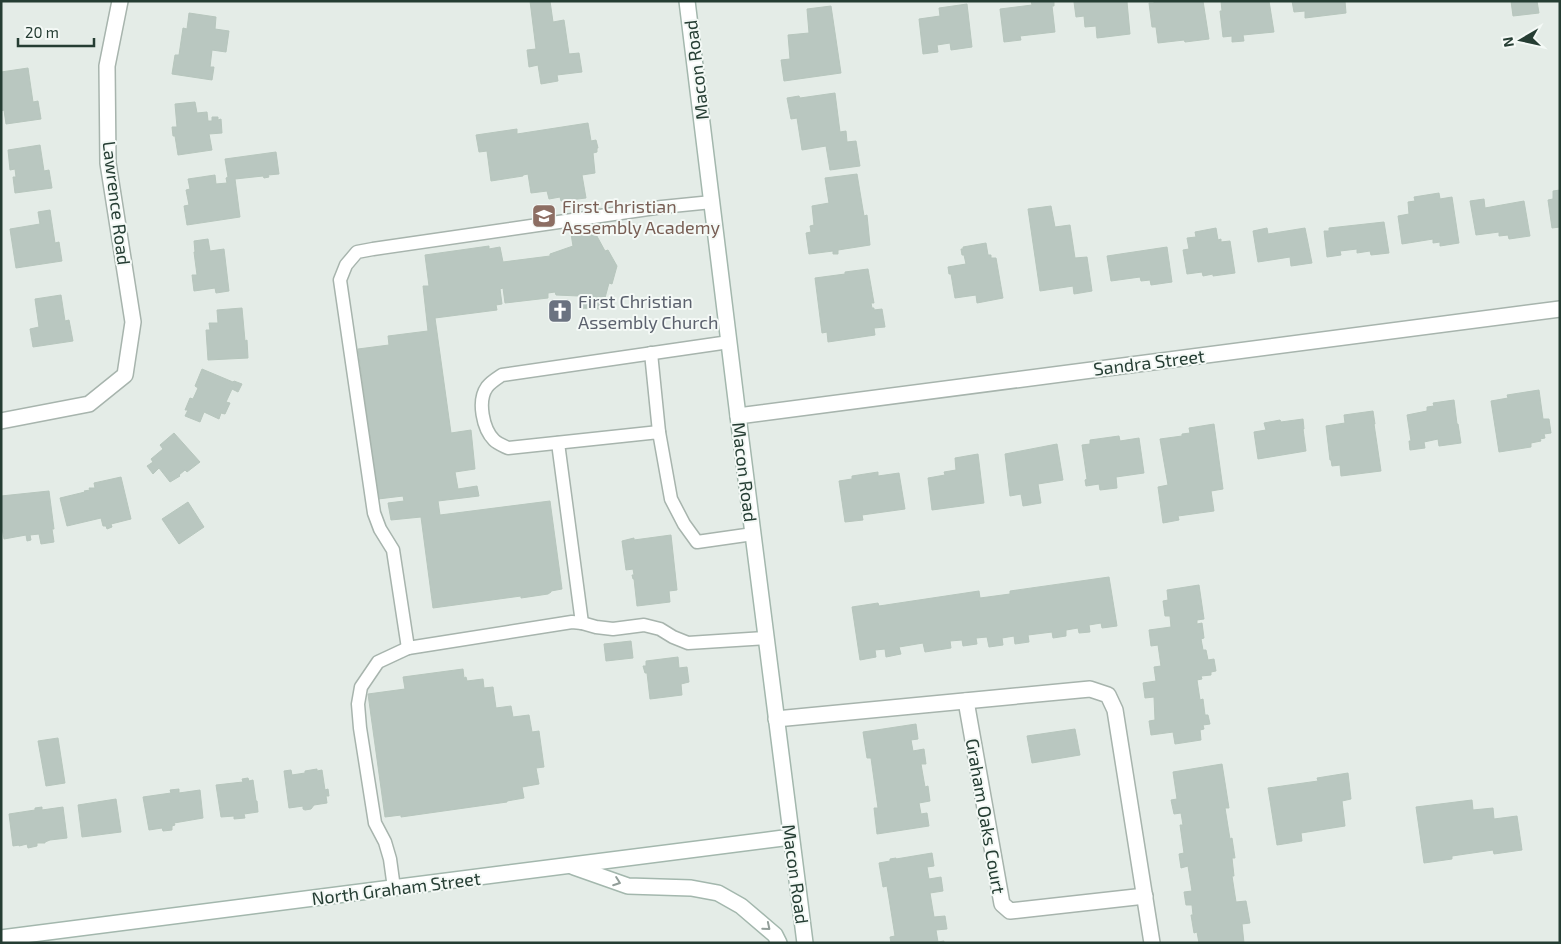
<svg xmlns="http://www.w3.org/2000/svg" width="1561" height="944" viewBox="0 0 1561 944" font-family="'Exo 2',sans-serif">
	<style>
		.building { fill: #b9c7c0; stroke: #b7c6bd }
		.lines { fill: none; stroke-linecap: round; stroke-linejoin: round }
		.lane-casing { stroke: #a7b4ad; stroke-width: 15 }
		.street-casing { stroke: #a7b4ad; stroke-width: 18 }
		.secondary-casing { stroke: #a3b7ad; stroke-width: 18 }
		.lane { stroke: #fff; stroke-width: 12 }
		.street { stroke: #fff; stroke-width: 15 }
		.secondary { stroke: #fff; stroke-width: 15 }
		.oneway { stroke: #929e99 }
		.labels { text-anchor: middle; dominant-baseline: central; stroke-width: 4; stroke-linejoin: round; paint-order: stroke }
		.street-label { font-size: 18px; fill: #253d33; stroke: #f4f9f6 }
		.education-label { font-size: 18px; fill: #785e54; stroke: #f4f9f6; text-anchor: start }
		.worship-label { font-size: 18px; fill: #5b616d; stroke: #f4f9f6; text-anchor: start }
	</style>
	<rect width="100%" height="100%" fill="#e4ece7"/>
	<!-- building -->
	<g class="building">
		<polygon points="530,1 550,1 553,22 564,20 569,54 579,53 582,72 557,75 558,81 541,84 538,65 529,67 527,50 536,49"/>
		<polygon points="1031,1 1054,1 1054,6 1052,6 1055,32 1020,36 1021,40 1004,42 1000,9 1032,5"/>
		<polygon points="1129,1 1127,2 1130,34 1097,38 1096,26 1085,27 1084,16 1076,17 1074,2"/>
		<polygon points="1154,1 1203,1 1209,39 1185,42 1184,40 1158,43 1156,27 1152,27 1149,3 1154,3"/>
		<polygon points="1221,1 1269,1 1274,32 1243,35 1244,41 1232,42 1232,36 1223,37 1220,11 1222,11"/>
		<polygon points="1292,1 1345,1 1346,13 1305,18 1305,11 1294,12"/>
		<polygon points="1511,1 1537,1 1539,13 1513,16"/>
		<polygon points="967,4 972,47 951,50 950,43 937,45 938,52 923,54 919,19 940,16 939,8"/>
		<polygon points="831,6 841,73 784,81 781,60 790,59 788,35 809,33 807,9"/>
		<polygon points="189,13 216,17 215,29 229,31 226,52 212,50 210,67 214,67 212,80 172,74 175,55 179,55 183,28 187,29"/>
		<polygon points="28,68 33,102 38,101 41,119 6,124 4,110 1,111 1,72"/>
		<polygon points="835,93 840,132 846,131 847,142 856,141 860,166 830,170 826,146 802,150 797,118 791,119 787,98 799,96 800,98"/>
		<polygon points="195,102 197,113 207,112 208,121 212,121 212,117 218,117 218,120 221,119 222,133 209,134 212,150 178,155 175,136 173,136 172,127 177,127 175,104"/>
		<polygon points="588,123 591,141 596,140 598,148 597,148 597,152 593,153 595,173 582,175 586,198 561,201 560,197 549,199 547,191 531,193 528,174 523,175 523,176 491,181 487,151 479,152 476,135 517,129 517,134"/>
		<polygon points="40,145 44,171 49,170 52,188 15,193 13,177 16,177 15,169 10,170 8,150"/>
		<polygon points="276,152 279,174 268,175 269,177 264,178 263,176 235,179 240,217 187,225 184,206 189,205 186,190 190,189 188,179 215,175 216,184 227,183 226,178 228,177 225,159"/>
		<polygon points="857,174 864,216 867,215 870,245 838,250 838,254 833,254 833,251 809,254 806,233 811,232 810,226 814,225 812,206 829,203 825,178"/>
		<polygon points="1560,190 1560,227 1552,228 1548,200 1553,199 1553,191"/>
		<polygon points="1439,193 1440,199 1452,197 1459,243 1440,246 1440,242 1433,243 1433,239 1402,244 1398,216 1409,214 1408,202 1415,201 1414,197"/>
		<polygon points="1484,199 1485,208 1524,201 1530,236 1509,239 1508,235 1499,236 1499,232 1476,235 1470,201"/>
		<polygon points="1051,206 1055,227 1070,225 1075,258 1087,257 1092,291 1074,294 1073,286 1040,291 1028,209"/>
		<polygon points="50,210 55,243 59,242 62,261 16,268 10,229 40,224 38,212"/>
		<polygon points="1384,222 1389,253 1371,255 1370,251 1357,253 1357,249 1340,251 1341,255 1327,257 1324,231 1329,231 1329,228"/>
		<polygon points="592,227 605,251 608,250 617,266 612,284 609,283 602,309 580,308 579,296 556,295 555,292 548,293 548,298 505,303 503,288 500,289 502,304 496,305 497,310 435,318 451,433 471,430 475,469 455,472 458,489 477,486 479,496 438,501 440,515 550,501 562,589 551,591 551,592 548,594 521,598 521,596 433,608 421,517 391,520 388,503 404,501 403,496 378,499 358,349 389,345 388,336 428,331 423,286 429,286 425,255 489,246 489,249 500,247 503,262 550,256 550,254 573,246 571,234"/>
		<polygon points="1216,228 1218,240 1221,239 1221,242 1230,241 1235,273 1213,276 1213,274 1203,276 1202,272 1187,274 1183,250 1189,249 1187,238 1196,237 1195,232"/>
		<polygon points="1267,228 1268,234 1305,228 1312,263 1291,266 1290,257 1258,262 1253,231"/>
		<polygon points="208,239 210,251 224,249 229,291 216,293 215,288 194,291 192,275 197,275 194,252 195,252 194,241"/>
		<polygon points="986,243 988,255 991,255 991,258 996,258 1003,298 977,303 976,295 955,298 951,274 949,274 948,267 966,264 964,255 962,255 961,249 963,249 963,247"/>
		<polygon points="1167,247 1172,282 1151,285 1150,280 1141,281 1140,277 1111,281 1107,256"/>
		<polygon points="868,269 874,303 871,303 872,308 874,308 874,310 882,309 885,327 874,328 875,335 828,342 827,332 822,333 815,278 845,274 845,272"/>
		<polygon points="61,295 65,321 69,320 73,341 33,347 30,329 39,327 35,299"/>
		<polygon points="242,308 245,341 247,340 248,358 208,360 206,330 210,330 209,323 218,323 217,310"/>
		<polygon points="202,369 233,382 234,381 242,384 238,392 232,389 226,402 230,403 225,414 221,413 219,419 204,412 200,422 185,416 188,410 185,410 190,398 193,399 198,388 195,386"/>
		<polygon points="1539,390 1543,419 1549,419 1551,433 1544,434 1545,438 1540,439 1541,441 1531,443 1531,447 1499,452 1491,401 1508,398 1507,395"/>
		<polygon points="1454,400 1457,424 1458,424 1461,443 1439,446 1438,439 1424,442 1425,448 1410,450 1409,441 1411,441 1407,415 1427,411 1427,407 1434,406 1433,403"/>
		<polygon points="1373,411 1375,424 1374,424 1381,471 1341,476 1340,465 1332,466 1331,460 1330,460 1326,426 1345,423 1344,415"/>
		<polygon points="1303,419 1304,429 1303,429 1306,451 1258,459 1254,432 1266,430 1264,423 1280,420 1281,422"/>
		<polygon points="1214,424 1223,489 1211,491 1214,511 1178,516 1179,520 1163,523 1158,487 1168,485 1160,439 1182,436 1182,434 1190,433 1189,428"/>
		<polygon points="174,433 200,462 187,472 185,470 179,475 180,476 170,482 159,468 153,474 147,466 153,462 151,459 163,449 160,445"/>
		<polygon points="1119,436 1120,441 1139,438 1144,473 1116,477 1117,488 1100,490 1099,484 1086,486 1085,480 1087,479 1082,445 1090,444 1090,440"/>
		<polygon points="1057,444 1063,480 1038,484 1041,503 1023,506 1021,494 1010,496 1005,454"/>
		<polygon points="978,454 984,503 932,510 928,478 945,475 944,472 956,470 955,458"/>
		<polygon points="878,472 878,476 899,473 905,509 862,515 863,520 845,522 839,481 852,479 852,476"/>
		<polygon points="121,477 131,519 111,524 112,527 107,529 106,526 103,526 101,518 67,526 60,498 85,492 84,491 90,490 89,488 95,488 94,483"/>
		<polygon points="49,491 54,529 52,529 54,542 41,544 39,534 30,535 31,540 27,541 26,535 4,539 1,522 1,496"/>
		<polygon points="188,502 204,527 179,544 162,519"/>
		<polygon points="671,535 677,590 669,591 670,602 637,606 634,579 633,579 632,575 634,575 633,569 626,570 622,541 634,538 634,540"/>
		<polygon points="1109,577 1117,626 1102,628 1101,623 1089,625 1090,632 1079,633 1078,628 1066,630 1066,636 1053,638 1052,632 1028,635 1029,642 1015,644 1014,636 1002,638 1003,645 989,647 987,637 976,638 977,644 963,646 962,640 950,641 951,648 925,652 923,643 899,647 901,654 886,657 885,649 875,650 876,657 860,660 852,607 878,603 879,606 979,591 980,598 1010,594 1010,591"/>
		<polygon points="1199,585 1204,619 1197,620 1197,624 1202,623 1204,638 1201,639 1203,650 1206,650 1208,660 1214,659 1216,671 1211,672 1211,675 1201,676 1202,679 1197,680 1200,700 1203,699 1205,715 1208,715 1210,724 1203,725 1204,729 1200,730 1201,740 1175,744 1173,732 1151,735 1149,721 1155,720 1154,697 1145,698 1143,683 1156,681 1154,667 1161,666 1158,645 1151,646 1149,630 1171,627 1170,616 1165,616 1163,601 1168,600 1167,590"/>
		<polygon points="631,641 633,658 606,661 604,644"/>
		<polygon points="678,657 679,668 687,667 689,682 681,684 682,695 650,699 647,673 645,673 643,666 646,666 646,661"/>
		<polygon points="463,669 464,678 466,677 467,681 483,679 484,688 493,687 496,708 511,706 513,717 529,715 532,732 539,731 544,767 536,768 539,784 522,787 524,798 507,801 507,802 401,817 401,815 385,817 368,694 405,689 403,677"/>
		<polygon points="916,724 918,739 911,740 913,751 924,749 926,764 921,764 925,787 928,786 930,801 919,803 921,814 927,813 929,826 877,834 874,808 878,808 871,758 867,758 863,732"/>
		<polygon points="1075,729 1080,755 1032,763 1027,736"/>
		<polygon points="58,738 65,783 46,786 38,741"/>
		<polygon points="1222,764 1229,808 1225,808 1230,839 1232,838 1235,858 1232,858 1234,876 1232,876 1236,902 1246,901 1250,923 1242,924 1244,943 1199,943 1197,932 1194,933 1191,915 1193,915 1192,905 1186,905 1184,892 1192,891 1188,866 1181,868 1179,854 1184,853 1180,825 1183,825 1181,813 1174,814 1171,800 1177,799 1173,772"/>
		<polygon points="317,769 317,771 322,770 325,790 328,789 329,796 326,796 327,803 314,805 311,809 305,810 303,809 303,806 289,808 284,771 291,770 292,775 305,773 305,771"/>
		<polygon points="1348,773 1351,799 1342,801 1345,826 1301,833 1302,841 1277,845 1268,788 1318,781 1317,778"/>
		<polygon points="248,778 249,781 253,780 256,801 257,801 258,812 244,814 245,818 234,819 234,816 221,817 216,785 243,782 242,779"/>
		<polygon points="179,789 179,793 200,790 203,818 174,823 175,825 172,826 172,830 163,831 162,828 149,830 143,797 171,793 170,790"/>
		<polygon points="116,799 121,832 82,837 78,805"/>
		<polygon points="1472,800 1473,810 1493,808 1494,819 1517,816 1522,850 1494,854 1493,850 1452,856 1452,859 1424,863 1416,807"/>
		<polygon points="42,807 42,810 63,807 67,838 50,840 45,842 45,843 37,843 37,846 28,848 27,844 19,846 19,845 13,846 9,814 35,810 35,808"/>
		<polygon points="932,853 934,866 927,867 929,879 941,877 943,891 930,893 934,917 945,916 947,929 936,930 938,942 944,941 944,943 891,943 890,937 895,936 887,886 883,887 879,863 890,861 890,859 896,858 896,859"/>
	</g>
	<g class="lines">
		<defs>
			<g id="lane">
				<polyline points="712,202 662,207 373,249 357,252 346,265 340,280 374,513 380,529 393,550 408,648 572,622 582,623 596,627 613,629 644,625 660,629 673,637 688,643 766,638"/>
				<path d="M729 342 502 375C496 379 491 382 487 387 477 401 483 429 494 440 498 444 504 446 508 448L659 432 671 499 684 524 697 542 753 534"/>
				<polyline points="651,353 659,432"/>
				<polyline points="558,443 582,623"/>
				<polyline points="394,888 390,859 385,842 375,823 360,728 358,704 361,687 378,662 408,648"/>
			</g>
			<g id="street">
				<polyline points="738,416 1560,309"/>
				<polyline points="1,421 89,404 125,375 133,322 108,163 107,66 120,1"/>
				<polyline points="966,701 1002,904 1010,911 1145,896"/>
				<polyline points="776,719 1090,689 1108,695 1115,710 1152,943"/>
			</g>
			<g id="secondary">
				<polyline points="687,1 738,416 805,943"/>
				<polyline points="574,867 628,886 691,888 718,893 741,906 775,935 779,943"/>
				<polyline points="1,938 791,837"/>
			</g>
		</defs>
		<!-- lane casing -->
		<use href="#lane" class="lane-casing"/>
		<!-- street casing -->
		<use href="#street" class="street-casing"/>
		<!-- secondary casing -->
		<use href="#secondary" class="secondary-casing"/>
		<!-- lane -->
		<use href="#lane" class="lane"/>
		<!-- street -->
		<use href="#street" class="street"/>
		<!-- secondary -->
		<use href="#secondary" class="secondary"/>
	</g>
	<!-- one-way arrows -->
	<defs><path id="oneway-chevron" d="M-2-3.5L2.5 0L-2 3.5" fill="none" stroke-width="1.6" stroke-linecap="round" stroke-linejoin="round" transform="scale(1.25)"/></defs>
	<g class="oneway">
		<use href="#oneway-chevron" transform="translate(617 882) rotate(20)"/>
		<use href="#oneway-chevron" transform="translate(767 927) rotate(40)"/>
	</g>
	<!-- icons -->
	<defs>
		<symbol id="school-square" viewBox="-11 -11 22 22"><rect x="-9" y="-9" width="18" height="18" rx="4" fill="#8d6e63" stroke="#f4f9f6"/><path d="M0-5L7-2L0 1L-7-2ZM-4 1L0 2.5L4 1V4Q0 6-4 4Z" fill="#fff"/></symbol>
		<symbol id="church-square" viewBox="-11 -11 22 22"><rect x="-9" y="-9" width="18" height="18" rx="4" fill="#6b7280" stroke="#f4f9f6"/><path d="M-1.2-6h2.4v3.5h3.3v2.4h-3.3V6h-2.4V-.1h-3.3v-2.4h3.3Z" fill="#fff"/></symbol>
	</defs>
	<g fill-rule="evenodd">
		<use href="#school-square" x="530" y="202" width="28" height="28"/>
		<use href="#church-square" x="546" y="297" width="28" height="28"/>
	</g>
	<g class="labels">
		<!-- street labels -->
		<g class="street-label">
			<text transform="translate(696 70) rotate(-97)">Macon Road</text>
			<text transform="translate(117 203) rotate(83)">Lawrence Road</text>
			<text transform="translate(1149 362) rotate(-7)">Sandra Street</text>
			<text transform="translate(745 472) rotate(83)">Macon Road</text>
			<text transform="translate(986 816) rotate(80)">Graham Oaks Court</text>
			<text transform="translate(796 874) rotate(82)">Macon Road</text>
			<text transform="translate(396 888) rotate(-7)">North Graham Street</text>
		</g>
		<!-- education labels -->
		<g class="education-label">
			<text x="562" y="206">First Christian<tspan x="562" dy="21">Assembly Academy</tspan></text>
		</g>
		<!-- worship labels -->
		<g class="worship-label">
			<text x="578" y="301">First Christian<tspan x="578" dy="21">Assembly Church</tspan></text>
		</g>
	</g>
	<!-- border -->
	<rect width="1561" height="944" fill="none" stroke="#253d33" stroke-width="5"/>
	<!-- north arrow -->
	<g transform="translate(1521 40) rotate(261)" stroke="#f4f9f6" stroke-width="4" paint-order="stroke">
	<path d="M0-4L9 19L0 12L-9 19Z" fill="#253d33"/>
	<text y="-8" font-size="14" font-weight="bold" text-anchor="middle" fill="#253d33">N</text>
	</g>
	<!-- scale -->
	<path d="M18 38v8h76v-8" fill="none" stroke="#253d33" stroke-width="2.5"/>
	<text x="25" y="38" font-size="15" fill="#253d33" stroke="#f4f9f6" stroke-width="4" paint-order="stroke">20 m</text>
</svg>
